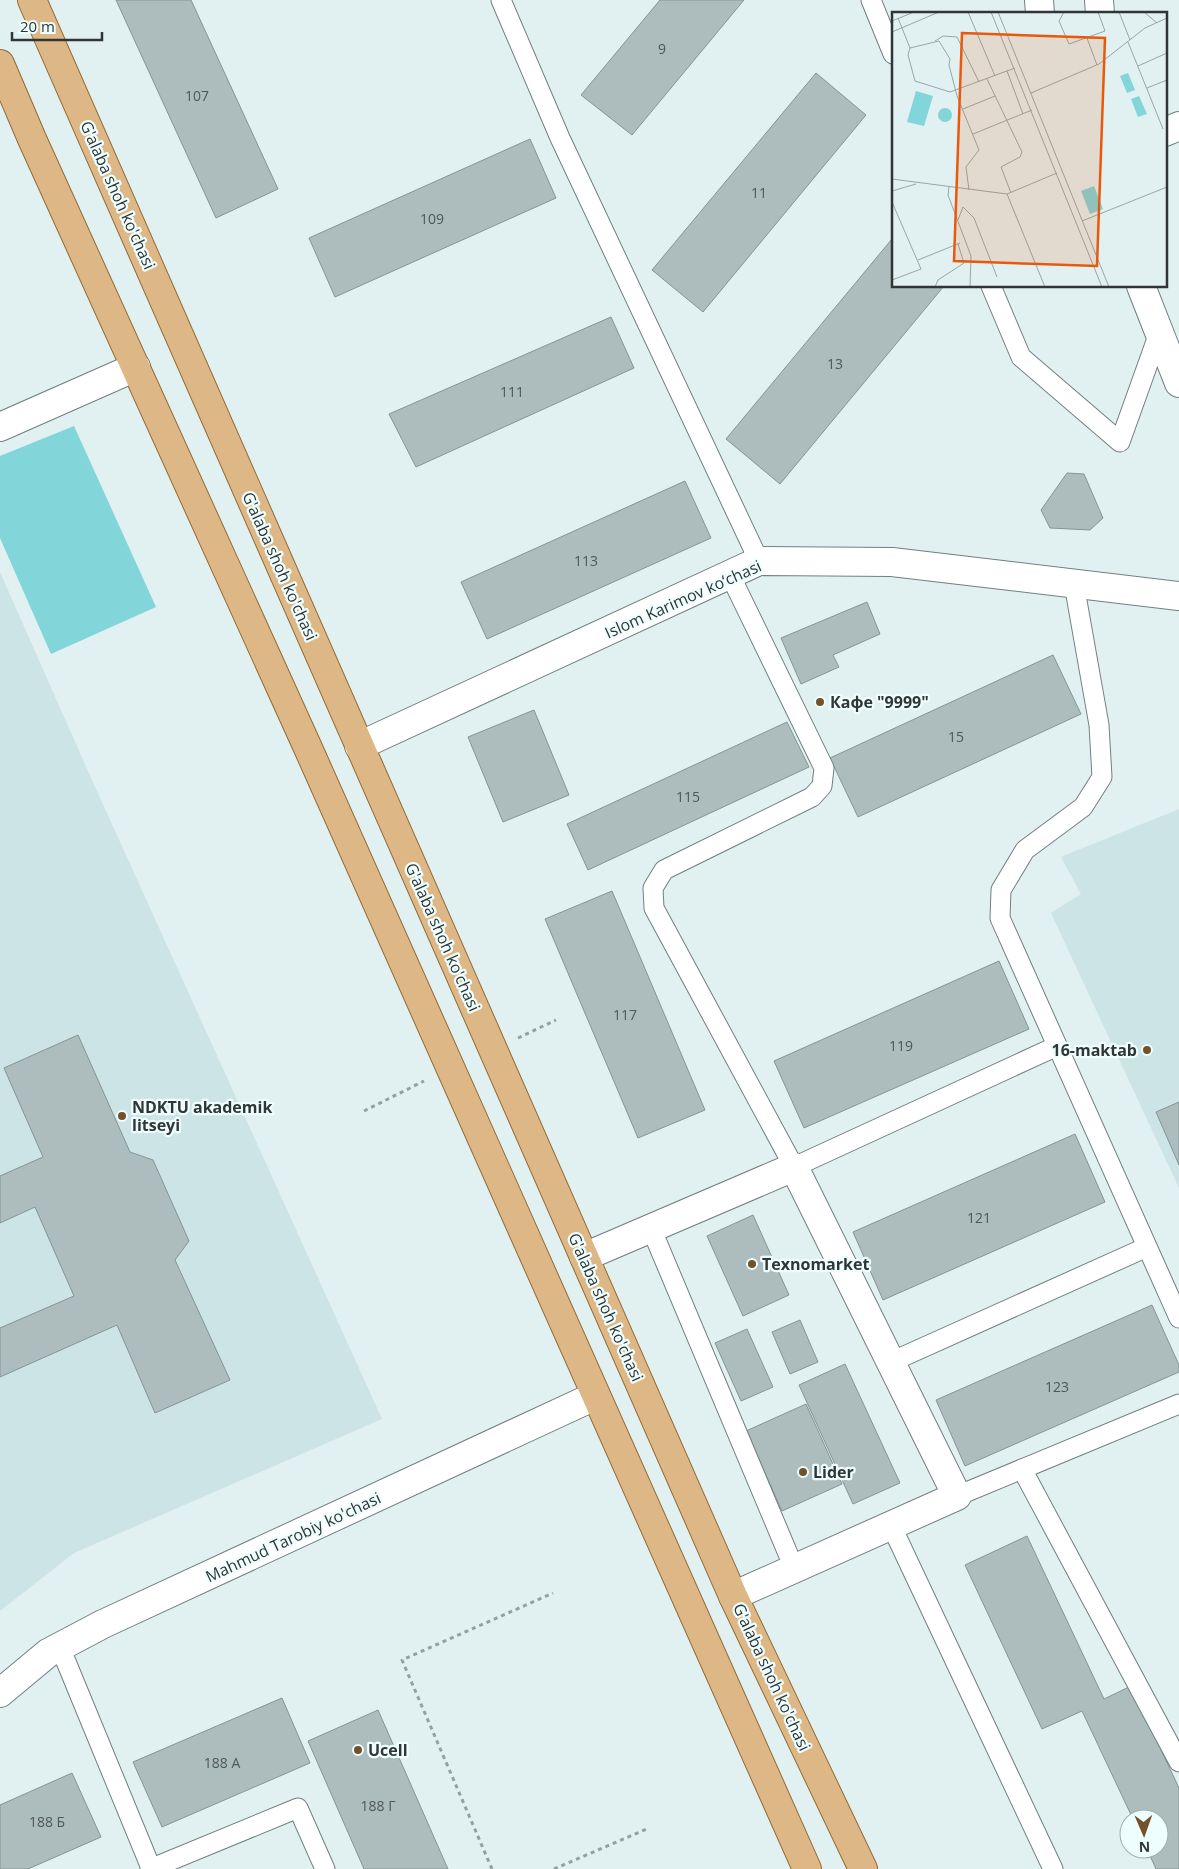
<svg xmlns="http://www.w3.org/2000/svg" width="1179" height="1869" viewBox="0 0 1179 1869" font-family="'Open Sans',sans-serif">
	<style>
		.built { fill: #cce4e5 }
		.green { fill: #82d5d8 }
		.building { fill: #adbcbc; stroke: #859494 }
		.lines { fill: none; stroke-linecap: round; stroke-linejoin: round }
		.service-casing { stroke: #717f80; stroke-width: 21 }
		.minor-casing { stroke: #717f80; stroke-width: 30 }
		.primary-casing { stroke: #926b34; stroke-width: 30 }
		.path { stroke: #95a0a0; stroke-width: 3; stroke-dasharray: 4 4; stroke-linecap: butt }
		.service { stroke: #fff; stroke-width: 19 }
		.minor { stroke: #fff; stroke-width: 28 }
		.primary { stroke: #ddb785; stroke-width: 28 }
		.poi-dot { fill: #735129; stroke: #eefefe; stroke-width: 2 }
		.labels { text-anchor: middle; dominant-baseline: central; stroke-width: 4.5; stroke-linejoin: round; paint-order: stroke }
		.number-label { font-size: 14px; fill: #4f5858 }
		.street-label { font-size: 16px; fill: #303636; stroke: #eefefe }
		.poi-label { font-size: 16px; font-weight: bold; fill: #303636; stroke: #eefefe; text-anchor: start }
		.inset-road { fill: none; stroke: #9aa6a6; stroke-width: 1 }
		.view { fill: #e8590c; fill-opacity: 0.15; stroke: #e8590c; stroke-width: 2.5 }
		.inset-edge { fill: none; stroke: #303636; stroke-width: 2.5 }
	</style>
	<rect width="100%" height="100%" fill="#e1f0f1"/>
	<!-- built -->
	<g class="built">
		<polygon points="0,572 91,778 382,1419 74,1553 0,1611"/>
		<polygon points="1179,809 1179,1188 1051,913 1081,894 1061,857"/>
	</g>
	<!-- green -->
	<polygon class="green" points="74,426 156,607 51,654 0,538 0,456"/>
	<!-- building -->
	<g class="building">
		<polygon points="116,0 191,0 278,189 216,218"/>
		<polygon points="660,0 744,0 632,135 581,95"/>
		<polygon points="816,73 866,115 703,312 652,270"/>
		<polygon points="530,139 556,198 335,297 309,238"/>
		<polygon points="892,239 893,286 944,286 780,484 726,439"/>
		<polygon points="611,317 634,368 416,467 389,414"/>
		<polygon points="1067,473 1084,474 1103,518 1090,530 1050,528 1041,510"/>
		<polygon points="685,481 711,538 487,639 461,582"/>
		<polygon points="867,602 880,634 833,655 839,667 801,684 781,638"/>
		<polygon points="1053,655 1081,714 858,817 830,758"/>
		<polygon points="534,710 569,795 503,822 468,737"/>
		<polygon points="787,722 809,767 588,870 567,824"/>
		<polygon points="612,891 705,1110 638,1138 545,919"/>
		<polygon points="999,961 1029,1029 804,1128 774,1061"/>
		<polygon points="78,1035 130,1152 153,1160 189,1241 175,1260 230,1380 155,1413 117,1325 0,1377 0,1328 74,1296 35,1207 0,1223 0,1176 43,1157 4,1068"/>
		<polygon points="1179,1102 1179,1165 1156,1112"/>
		<polygon points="1075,1134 1105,1202 883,1300 853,1232"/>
		<polygon points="753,1215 789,1295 743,1316 707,1236"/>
		<polygon points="1152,1305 1179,1365 1179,1372 965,1466 936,1400"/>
		<polygon points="800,1320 818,1362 790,1374 772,1332"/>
		<polygon points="747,1329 773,1387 741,1401 715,1343"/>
		<polygon points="845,1364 900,1483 853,1504 799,1385"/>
		<polygon points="806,1404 842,1484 782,1511 746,1431"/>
		<polygon points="1027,1536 1104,1699 1131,1686 1179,1788 1179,1869 1156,1869 1147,1849 1159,1849 1159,1819 1133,1819 1082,1711 1042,1729 965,1565"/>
		<polygon points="282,1698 310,1763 162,1827 133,1762"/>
		<polygon points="378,1710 448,1869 364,1869 308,1741"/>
		<polygon points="72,1773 101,1837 28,1869 0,1869 0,1805"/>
	</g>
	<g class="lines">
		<defs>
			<g id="service">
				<polyline points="501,0 560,138 759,561"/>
				<polyline points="871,0 893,54"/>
				<polyline points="991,286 1021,357 1120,442 1159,333"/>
				<polyline points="730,575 824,768 822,786 812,797 664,870 653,888 654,908 794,1167 1057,1046"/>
				<polyline points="1074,584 1099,725 1102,777 1083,807 1025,850 1001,890 1000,918 1179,1318"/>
				<polyline points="651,1228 794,1568"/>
				<polyline points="891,1362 1147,1247"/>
				<polyline points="1022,1469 1179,1762"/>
				<polyline points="957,1496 1179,1404"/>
				<polyline points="891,1525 1053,1869"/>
				<polyline points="60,1647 151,1868"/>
				<polyline points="150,1869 298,1808 325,1869"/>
			</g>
			<g id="minor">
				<polyline points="1039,0 1040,14"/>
				<polyline points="1099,0 1100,14"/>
				<polyline points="1165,132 1179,126"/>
				<polyline points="1141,286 1179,383"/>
				<polyline points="0,427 136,367"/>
				<polyline points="359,746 759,561 892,562 1179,596"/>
				<polyline points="584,1257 794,1167 957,1496 733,1596"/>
				<polyline points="0,1693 48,1653 103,1624 595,1396"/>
			</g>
			<g id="primary">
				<polyline points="32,0 733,1596 863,1869"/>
				<polyline points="0,64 32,139 308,748 807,1869"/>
			</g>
		</defs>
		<!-- service casing -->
		<use href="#service" class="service-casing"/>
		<!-- minor casing -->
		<use href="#minor" class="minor-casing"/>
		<!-- primary casing -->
		<use href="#primary" class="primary-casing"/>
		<!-- path -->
		<g class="path">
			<polyline points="518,1038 556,1020"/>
			<polyline points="364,1111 424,1081"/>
			<polyline points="492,1869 402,1660 553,1593"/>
			<polyline points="554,1869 649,1828"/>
		</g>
		<!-- service -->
		<use href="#service" class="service"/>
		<!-- minor -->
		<use href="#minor" class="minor"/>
		<!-- primary -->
		<use href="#primary" class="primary"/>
	</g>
	<!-- markers -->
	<g class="poi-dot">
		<circle cx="820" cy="702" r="5"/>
		<circle cx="1147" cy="1050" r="5"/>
		<circle cx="122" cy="1116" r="5"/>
		<circle cx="752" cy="1264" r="5"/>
		<circle cx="803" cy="1472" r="5"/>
		<circle cx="358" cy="1750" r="5"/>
	</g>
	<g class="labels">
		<!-- number labels -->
		<g class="number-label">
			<text x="662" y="48">9</text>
			<text x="197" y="95">107</text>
			<text x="759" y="192">11</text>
			<text x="432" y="218">109</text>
			<text x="835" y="363">13</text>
			<text x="512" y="391">111</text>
			<text x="586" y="560">113</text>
			<text x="956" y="736">15</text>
			<text x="688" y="796">115</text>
			<text x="625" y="1014">117</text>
			<text x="901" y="1045">119</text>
			<text x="979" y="1217">121</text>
			<text x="1057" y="1386">123</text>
			<text x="222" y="1762">188 А</text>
			<text x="378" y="1805">188 Г</text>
			<text x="47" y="1821">188 Б</text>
		</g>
		<!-- street labels -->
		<g class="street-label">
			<text transform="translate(118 195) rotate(66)">G'alaba shoh ko'chasi</text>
			<text transform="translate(280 566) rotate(66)">G'alaba shoh ko'chasi</text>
			<text transform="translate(683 599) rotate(-24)">Islom Karimov ko‘chasi</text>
			<text transform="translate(443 937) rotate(66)">G'alaba shoh ko'chasi</text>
			<text transform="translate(606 1307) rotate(66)">G'alaba shoh ko'chasi</text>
			<text transform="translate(293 1537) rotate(-25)">Mahmud Tarobiy ko'chasi</text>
			<text transform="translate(772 1677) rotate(65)">G'alaba shoh ko'chasi</text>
		</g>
		<!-- poi labels -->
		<g class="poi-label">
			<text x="830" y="702">Кафе "9999"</text>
			<text x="1137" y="1050" text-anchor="end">16-maktab</text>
			<text x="132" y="1107">NDKTU akademik<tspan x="132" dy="18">litseyi</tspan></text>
			<text x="762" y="1264">Texnomarket</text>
			<text x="813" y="1472">Lider</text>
			<text x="368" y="1750">Ucell</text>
		</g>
	</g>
	<!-- overview -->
	<g transform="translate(892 12)">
		<rect width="275" height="275" fill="#e1f0f1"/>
		<path d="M236 61 243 78 235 81 228 64ZM24 79 41 84 32 114 15 110ZM247 84 255 102 246 105 239 87ZM46 103a7 7 0 1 1 14 0a7 7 0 1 1-14 0ZM202 174 211 197 198 202 189 179Z" fill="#82d5d8"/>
		<path class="inset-road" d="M76 0 103 64M99 0 210 275M106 0 217 275M172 0 167 9 177 32 213 19 206 0M227 0 238 28M252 0 265 11M6 6 18 36 47 29 58 47 57 53 65 84 87 138 74 155 77 178M0 9 22 0M0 20 47 0M195 26 205 53M43 29 51 24 65 25 87 70M236 30 271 117M18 36 16 43 23 69 58 80 123 56M246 54 275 41M115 59 131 102M95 67 130 140 128 145 109 155 119 181M255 76 275 68M139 81 207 52 253 16 275 6M71 97 103 84M81 122 140 98M0 167 115 182 165 161M57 175 56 183 79 244 78 275M0 179 24 172M115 182 153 275M0 190 29 257 0 268M66 208 71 195 82 206 105 265M190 209 275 175M26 248 68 231M43 275 46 268 72 251 66 232"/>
		<path class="view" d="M70 21 213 26 205 254 62 249Z"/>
		<rect width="275" height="275" class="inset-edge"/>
	</g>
	<!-- north arrow -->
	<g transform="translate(1144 1834) rotate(178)"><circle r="24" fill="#eefefe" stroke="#a2aeae"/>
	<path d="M0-4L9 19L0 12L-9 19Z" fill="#735129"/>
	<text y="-8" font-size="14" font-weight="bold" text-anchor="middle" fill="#303636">N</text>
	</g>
	<!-- scale -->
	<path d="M12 32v8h90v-8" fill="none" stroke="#303636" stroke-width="2.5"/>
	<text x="20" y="32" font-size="15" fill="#303636" stroke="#eefefe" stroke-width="4" paint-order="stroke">20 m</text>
</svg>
